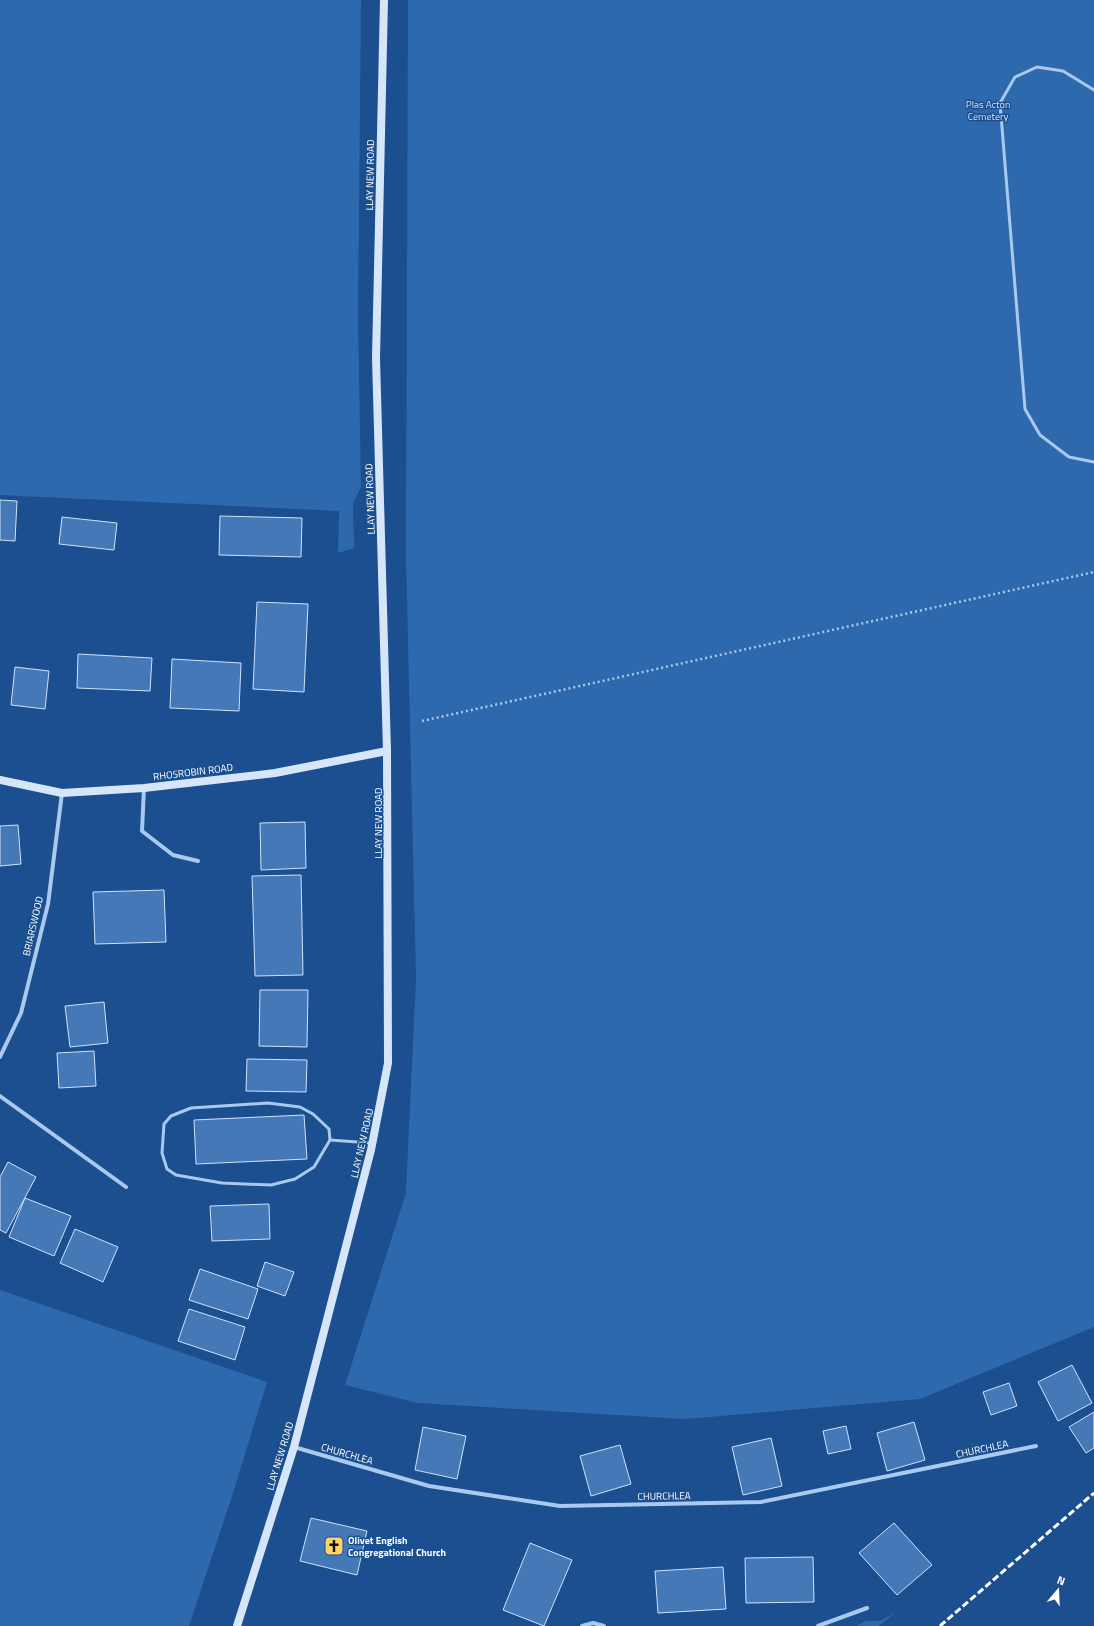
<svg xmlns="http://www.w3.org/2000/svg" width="1094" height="1626" viewBox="0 0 1094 1626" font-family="'Titillium Web',sans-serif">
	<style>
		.green { fill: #2e69ad }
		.building { fill: #4478b7; stroke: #cfe3fa }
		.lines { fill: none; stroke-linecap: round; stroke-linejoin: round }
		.path { stroke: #a9c9ee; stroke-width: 2.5; stroke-dasharray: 2 3; stroke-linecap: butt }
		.lane { stroke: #a9c9ee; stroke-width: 3 }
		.street { stroke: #a9c9ee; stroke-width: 4 }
		.secondary { stroke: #d6e6fa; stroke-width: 8 }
		.rail { stroke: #fff; stroke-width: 3; stroke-dasharray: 7 3; stroke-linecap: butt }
		.labels { text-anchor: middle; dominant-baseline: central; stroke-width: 3; stroke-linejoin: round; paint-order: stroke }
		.park-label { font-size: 10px; fill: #cfe3fa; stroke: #1b4f8f }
		.street-label { font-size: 10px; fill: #fff; stroke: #1b4f8f }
		.poi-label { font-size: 10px; font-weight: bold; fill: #fff; stroke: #1b4f8f; text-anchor: start }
	</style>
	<rect width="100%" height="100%" fill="#1b4f8f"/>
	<!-- green -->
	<g class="green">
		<polygon points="0,0 361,0 358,316 361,487 353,503 354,548 338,553 339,511 0,495"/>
		<polygon points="408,0 1094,0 1094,1327 920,1399 685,1419 418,1403 345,1385 406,1193 416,978 406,557"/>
		<polygon points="0,1290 267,1382 234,1490 189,1626 0,1626"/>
		<polygon points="896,1612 879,1626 857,1626 866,1621 880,1621"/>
	</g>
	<!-- building -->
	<g class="building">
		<polygon points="0,500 17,501 15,541 0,540"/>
		<polygon points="220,516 302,518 301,557 219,555"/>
		<polygon points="62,517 117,523 114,550 59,544"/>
		<polygon points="257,602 308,604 304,692 253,689"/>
		<polygon points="78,654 152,658 150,691 77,688"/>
		<polygon points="172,659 241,663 239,711 170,708"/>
		<polygon points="15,667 49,671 45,709 11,705"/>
		<polygon points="305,822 306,868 261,870 260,823"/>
		<polygon points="18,825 21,864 0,866 0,826"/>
		<polygon points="301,875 303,975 255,976 252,876"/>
		<polygon points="164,890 166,942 95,944 93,892"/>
		<polygon points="260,990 308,990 307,1047 259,1046"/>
		<polygon points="104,1002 108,1043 70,1047 65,1006"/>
		<polygon points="94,1051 96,1086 59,1088 57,1053"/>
		<polygon points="247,1059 307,1060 306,1092 246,1091"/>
		<polygon points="304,1115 307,1159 196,1164 194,1120"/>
		<polygon points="8,1162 36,1177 6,1233 0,1230 0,1177"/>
		<polygon points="25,1198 71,1216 54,1256 9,1237"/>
		<polygon points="269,1204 270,1239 212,1241 210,1206"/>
		<polygon points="75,1229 118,1247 103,1282 60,1263"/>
		<polygon points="265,1262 294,1272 285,1296 257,1286"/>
		<polygon points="200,1269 258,1289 248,1319 189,1300"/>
		<polygon points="189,1309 245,1327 235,1360 178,1341"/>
		<polygon points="1072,1365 1092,1403 1058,1421 1038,1382"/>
		<polygon points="1009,1383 1017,1406 991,1415 983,1392"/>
		<polygon points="1094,1412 1094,1448 1086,1453 1069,1427"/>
		<polygon points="914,1422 925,1460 887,1471 877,1433"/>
		<polygon points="846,1426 851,1449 828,1454 823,1431"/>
		<polygon points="423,1427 466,1436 457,1479 415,1470"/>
		<polygon points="771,1438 782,1486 743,1495 732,1447"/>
		<polygon points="620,1445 631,1484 591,1496 580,1456"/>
		<polygon points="311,1518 367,1531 357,1575 300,1561"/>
		<polygon points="894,1523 932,1565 897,1595 859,1553"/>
		<polygon points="530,1543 572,1560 544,1626 503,1610"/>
		<polygon points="813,1557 814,1602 746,1603 745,1558"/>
		<polygon points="723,1567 726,1609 658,1613 655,1571"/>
	</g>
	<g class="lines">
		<!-- path -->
		<polyline class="path" points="422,721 1094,572"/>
		<!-- lane -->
		<g class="lane">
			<polyline points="1094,90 1063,71 1037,67 1015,77 1000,103 1025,409 1040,435 1069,457 1094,462"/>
			<polygon points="268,1103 300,1107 313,1114 329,1129 330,1140 314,1167 295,1179 271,1185 222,1183 176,1175 167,1169 162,1153 164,1124 171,1116 191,1108"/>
			<polyline points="330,1140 371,1143"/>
		</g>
		<!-- street -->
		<g class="street">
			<polyline points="144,788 142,831 173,855 198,861"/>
			<polyline points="0,1057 21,1013 48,904 62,793"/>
			<polyline points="0,1096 126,1187"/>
			<polyline points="294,1447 429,1486 560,1506 761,1502 1036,1446"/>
			<polyline points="582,1626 593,1623 604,1626"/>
			<polyline points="818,1626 867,1608"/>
		</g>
		<!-- secondary -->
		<g class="secondary">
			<polyline points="0,780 62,793 144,788 275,773 387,751"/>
			<polyline points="237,1626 294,1447 371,1150 388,1063 387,751 376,358 384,0"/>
		</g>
		<!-- rail -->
		<polyline class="rail" points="940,1626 1094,1493"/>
	</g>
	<!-- icons -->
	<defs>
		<symbol id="church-square" viewBox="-11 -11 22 22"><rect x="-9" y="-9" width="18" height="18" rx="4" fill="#ffd166" stroke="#1b4f8f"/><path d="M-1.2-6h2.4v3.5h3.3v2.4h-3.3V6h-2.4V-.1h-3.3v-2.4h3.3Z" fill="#111"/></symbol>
	</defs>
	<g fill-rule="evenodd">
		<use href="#church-square" x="323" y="1535" width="22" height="22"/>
	</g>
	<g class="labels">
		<!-- park labels -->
		<g class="park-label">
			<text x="988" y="104">Plas Acton<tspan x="988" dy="12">Cemetery</tspan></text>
		</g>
		<!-- street labels -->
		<g class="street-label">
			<text transform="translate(370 175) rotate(-89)">LLAY NEW ROAD</text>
			<text transform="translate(370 499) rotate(-92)">LLAY NEW ROAD</text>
			<text transform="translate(193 772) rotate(-7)">RHOSROBIN ROAD</text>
			<text transform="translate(378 823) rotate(-90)">LLAY NEW ROAD</text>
			<text transform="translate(33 926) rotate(-77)">BRIARSWOOD</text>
			<text transform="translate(362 1143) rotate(-77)">LLAY NEW ROAD</text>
			<text transform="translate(982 1449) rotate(-12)">CHURCHLEA</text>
			<text transform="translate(347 1454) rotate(16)">CHURCHLEA</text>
			<text transform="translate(280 1456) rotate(-73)">LLAY NEW ROAD</text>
			<text transform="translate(664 1496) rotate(-1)">CHURCHLEA</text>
		</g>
		<!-- poi labels -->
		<g class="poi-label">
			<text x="348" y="1540">Olivet English<tspan x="348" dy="12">Congregational Church</tspan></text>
		</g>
	</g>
	<!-- north arrow -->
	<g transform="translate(1058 1590) rotate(19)" stroke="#1b4f8f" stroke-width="3" paint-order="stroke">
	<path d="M0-3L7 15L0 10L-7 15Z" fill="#ffffff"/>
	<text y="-6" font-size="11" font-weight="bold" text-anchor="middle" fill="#ffffff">N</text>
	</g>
</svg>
